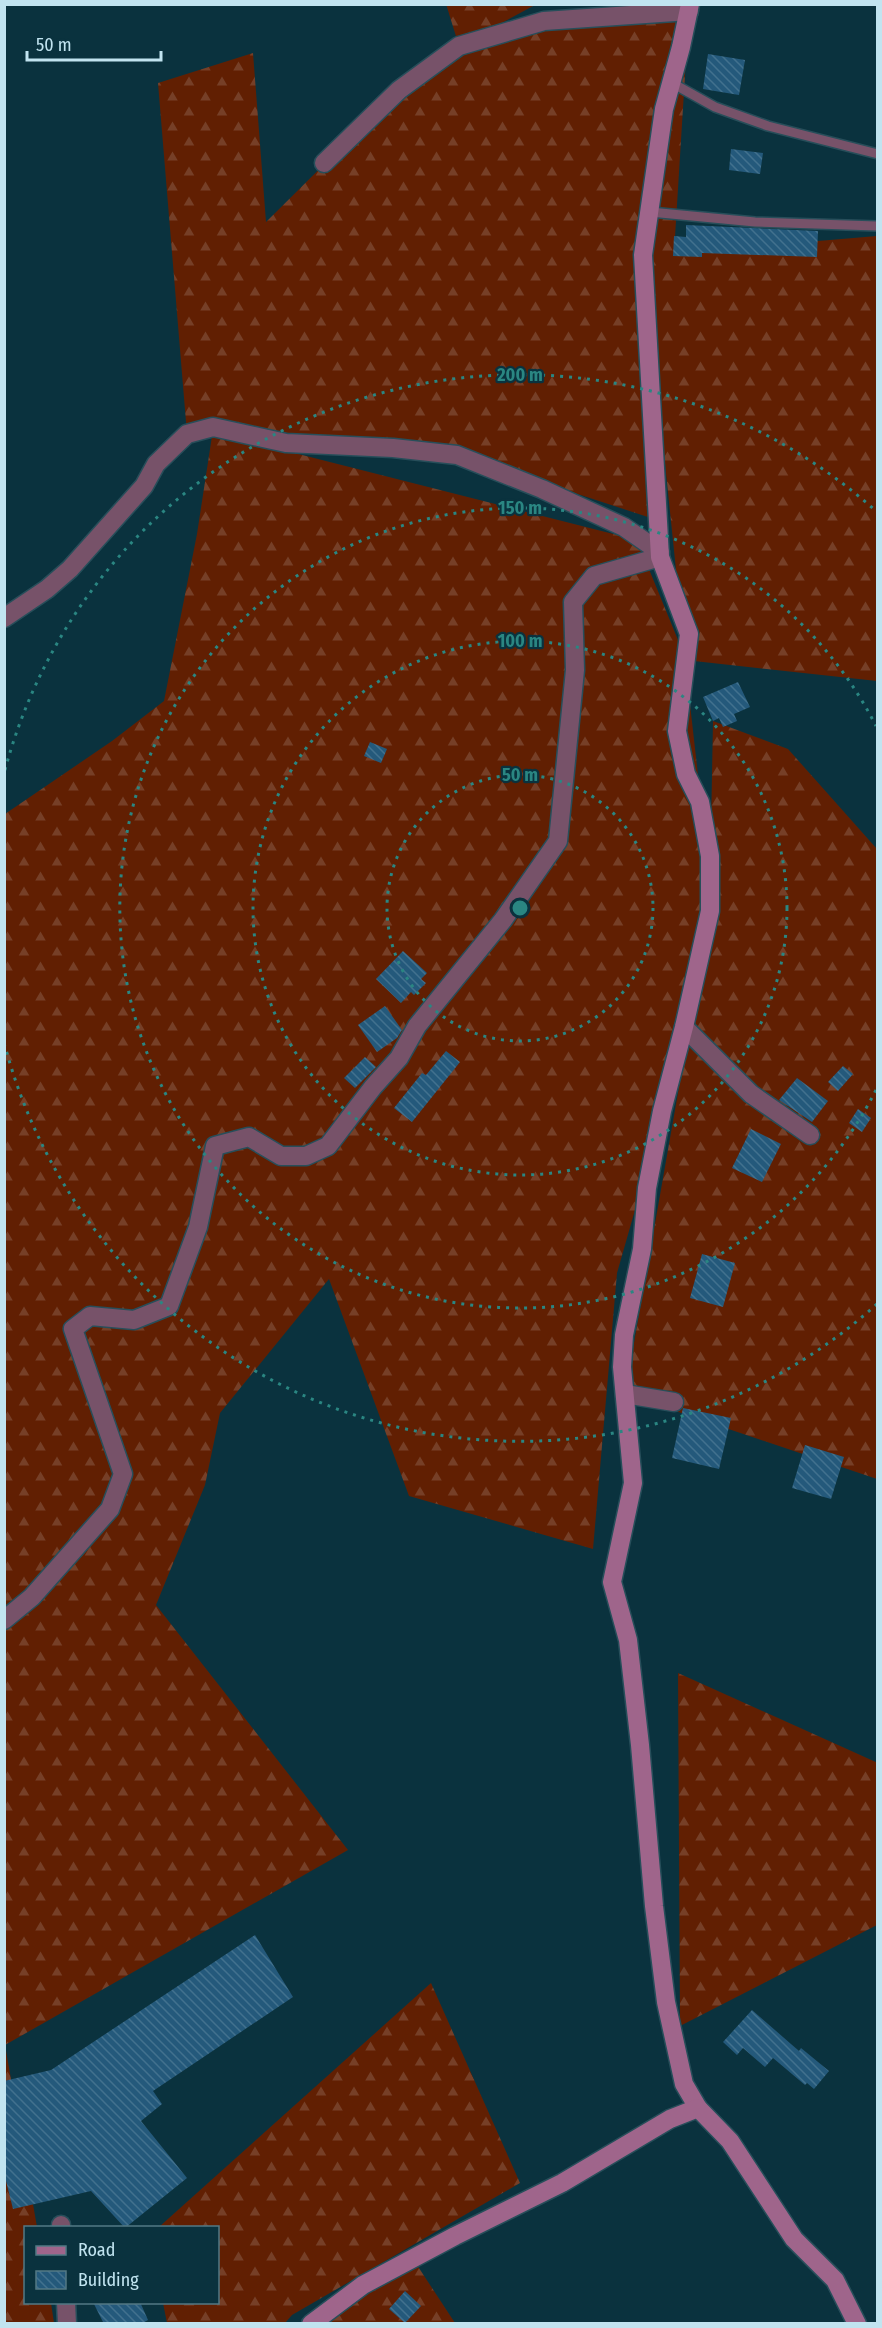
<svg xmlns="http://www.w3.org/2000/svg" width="882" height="2328" viewBox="0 0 882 2328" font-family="'Fira Sans Condensed',sans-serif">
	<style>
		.forest { fill: url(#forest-firs); fill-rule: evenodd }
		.building { fill: url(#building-back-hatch) }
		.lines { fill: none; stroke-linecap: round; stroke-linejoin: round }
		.lane-casing { stroke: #274e5a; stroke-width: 12 }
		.street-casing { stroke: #274e5a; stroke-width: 21 }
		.secondary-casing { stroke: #274e5a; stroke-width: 21 }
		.lane { stroke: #775269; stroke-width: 9 }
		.street { stroke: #775269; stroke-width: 18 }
		.secondary { stroke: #9f658b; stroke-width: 18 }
		.ring { fill: none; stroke: #2a8682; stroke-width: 3; stroke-dasharray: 3 6 }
		.centre { fill: #2a8682; stroke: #0a323e; stroke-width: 3 }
		.ring-label { font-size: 18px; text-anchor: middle; font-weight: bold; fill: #2a8682; stroke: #0a323e; stroke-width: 4.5; stroke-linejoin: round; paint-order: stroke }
	</style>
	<defs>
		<pattern id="forest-firs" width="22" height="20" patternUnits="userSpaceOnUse" patternTransform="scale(1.5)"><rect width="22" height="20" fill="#611f02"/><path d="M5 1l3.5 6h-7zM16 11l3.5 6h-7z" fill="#763f27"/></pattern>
		<pattern id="building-back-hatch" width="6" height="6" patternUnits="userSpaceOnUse" patternTransform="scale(1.5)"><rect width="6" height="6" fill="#24597b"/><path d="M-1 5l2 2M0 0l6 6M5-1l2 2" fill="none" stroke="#42718e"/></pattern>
	</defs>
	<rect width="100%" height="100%" fill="#0a323e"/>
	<!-- forest -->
	<g class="forest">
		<polygon points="446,4 535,5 459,46"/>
		<path d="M689 11 674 253 877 236V681L685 660 710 881 713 721 788 749 877 849V1479L625 1394 710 911 667 1098 617 1273 593 1549 409 1496 329 1279 220 1413 205 1485 156 1605 348 1850 5 2045 37 2227 26 2228V2302L51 2303 54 2323 5 2324V814L112 741 164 701 197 534 212 436 187 434 158 83 253 53 266 222 399 90 483 39ZM239 439 474 460 657 520 663 444 685 657 637 540Z"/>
		<polygon points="678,1673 878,1763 877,1925 680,2026"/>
		<polygon points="431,1983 520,2183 292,2315 285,2323 167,2323 163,2303 218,2302 218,2228 159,2227"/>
		<polygon points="413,2259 455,2323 324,2324"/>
	</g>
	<!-- building -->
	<g class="building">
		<polygon points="708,54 745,60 739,95 703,89"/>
		<polygon points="731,149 763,153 760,174 729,170"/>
		<polygon points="686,225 818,231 817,257 702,253 702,257 673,256 674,236 686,237"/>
		<polygon points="738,682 750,707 734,714 737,721 723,727 719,718 713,721 703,697"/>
		<polygon points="370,742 387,749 381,763 364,756"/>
		<polygon points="403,951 427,973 421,979 426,983 414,995 411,992 401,1003 376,979"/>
		<polygon points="385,1006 402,1030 397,1038 377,1052 358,1025"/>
		<polygon points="446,1051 460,1062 412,1122 394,1108 422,1073 426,1075"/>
		<polygon points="365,1057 376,1067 355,1088 344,1078"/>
		<polygon points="843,1066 853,1074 838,1091 828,1082"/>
		<polygon points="797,1078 828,1101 812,1122 779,1100"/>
		<polygon points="858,1109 871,1118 862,1132 849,1123"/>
		<polygon points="751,1129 781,1144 762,1182 732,1168"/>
		<polygon points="702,1254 735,1263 723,1307 690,1298"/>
		<polygon points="683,1408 731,1418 719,1469 672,1458"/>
		<polygon points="805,1445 844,1457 831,1499 792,1488"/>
		<polygon points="255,1935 293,1997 153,2091 162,2104 141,2121 187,2178 125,2228 91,2191 13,2209 4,2173 4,2081 51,2070"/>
		<polygon points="752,2010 799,2051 801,2048 829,2071 814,2089 807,2083 805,2085 773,2058 765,2067 743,2048 737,2055 723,2042"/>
		<polygon points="405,2291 421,2306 405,2323 389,2309"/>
		<polygon points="93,2302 140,2302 148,2320 141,2324 104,2324"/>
	</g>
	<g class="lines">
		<defs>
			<g id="lane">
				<polyline points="672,83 715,107 768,126 878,154"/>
				<polyline points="650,212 755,222 877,226"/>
			</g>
			<g id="street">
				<polyline points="324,163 399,90 459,46 544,21 689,11"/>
				<polyline points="4,618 47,589 70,569 144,486 156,464 187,434 213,427 286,443 393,448 457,455 542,489 624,527 660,552"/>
				<polyline points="684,1027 751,1094 810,1135"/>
				<polyline points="625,1394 674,1402"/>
				<polyline points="4,1620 32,1597 110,1509 123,1474 73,1329 90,1316 134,1320 169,1306 198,1227 215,1146 249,1137 281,1156 306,1156 328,1146 373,1087 399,1058 417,1026 503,920 558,841 575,670 573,602 594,576 660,557"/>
				<polyline points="61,2225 61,2228"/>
				<polyline points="66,2302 67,2324"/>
			</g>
			<g id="secondary">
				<polyline points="690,4 681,47 664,109 643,255 660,557 689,634 677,731 686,774 700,802 710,856 710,911 684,1027 662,1111 647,1188 642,1249 624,1335 622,1367 633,1483 612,1582 628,1640 640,1745 654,1906 666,2002 684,2084 698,2108"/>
				<polyline points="311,2324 363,2285 455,2236 562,2183 670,2119 698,2108 730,2141 794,2239 835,2280 857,2324"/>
			</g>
		</defs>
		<!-- lane casing -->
		<use href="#lane" class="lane-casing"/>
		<!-- street casing -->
		<use href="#street" class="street-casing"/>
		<!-- secondary casing -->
		<use href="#secondary" class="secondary-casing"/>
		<!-- lane -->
		<use href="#lane" class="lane"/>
		<!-- street -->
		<use href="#street" class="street"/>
		<!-- secondary -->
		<use href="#secondary" class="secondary"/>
	</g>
	<!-- distance rings -->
	<g class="ring">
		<circle cx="520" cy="908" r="133"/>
		<circle cx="520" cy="908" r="267"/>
		<path d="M876 1090A400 400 0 1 1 876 726"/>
		<path d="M877 1304A533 533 0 0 1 5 1046M5 770A533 533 0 0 1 877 512"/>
	</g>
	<circle cx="520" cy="908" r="9" class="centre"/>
	<g class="ring-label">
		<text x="520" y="381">200 m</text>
		<text x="520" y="514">150 m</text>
		<text x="520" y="647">100 m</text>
		<text x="520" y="781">50 m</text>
	</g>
	<!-- border -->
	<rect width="882" height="2328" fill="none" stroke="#c1e4f0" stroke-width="12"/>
	<!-- legend -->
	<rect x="24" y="2226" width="195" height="78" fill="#0a323e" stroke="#537985" stroke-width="1.5"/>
	<rect x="36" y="2246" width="30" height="9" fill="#9f658b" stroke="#537985" stroke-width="1.5"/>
	<text x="78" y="2256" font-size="18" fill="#c1e4f0">Road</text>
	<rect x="36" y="2271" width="30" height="18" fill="url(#building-back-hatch)" stroke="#537985" stroke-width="1.5"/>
	<text x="78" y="2286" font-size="18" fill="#c1e4f0">Building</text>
	<!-- scale -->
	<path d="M27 51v9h134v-9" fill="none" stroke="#c1e4f0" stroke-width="3"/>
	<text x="36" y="51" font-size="18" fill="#c1e4f0" stroke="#0a323e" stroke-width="4.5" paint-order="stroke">50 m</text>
</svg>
